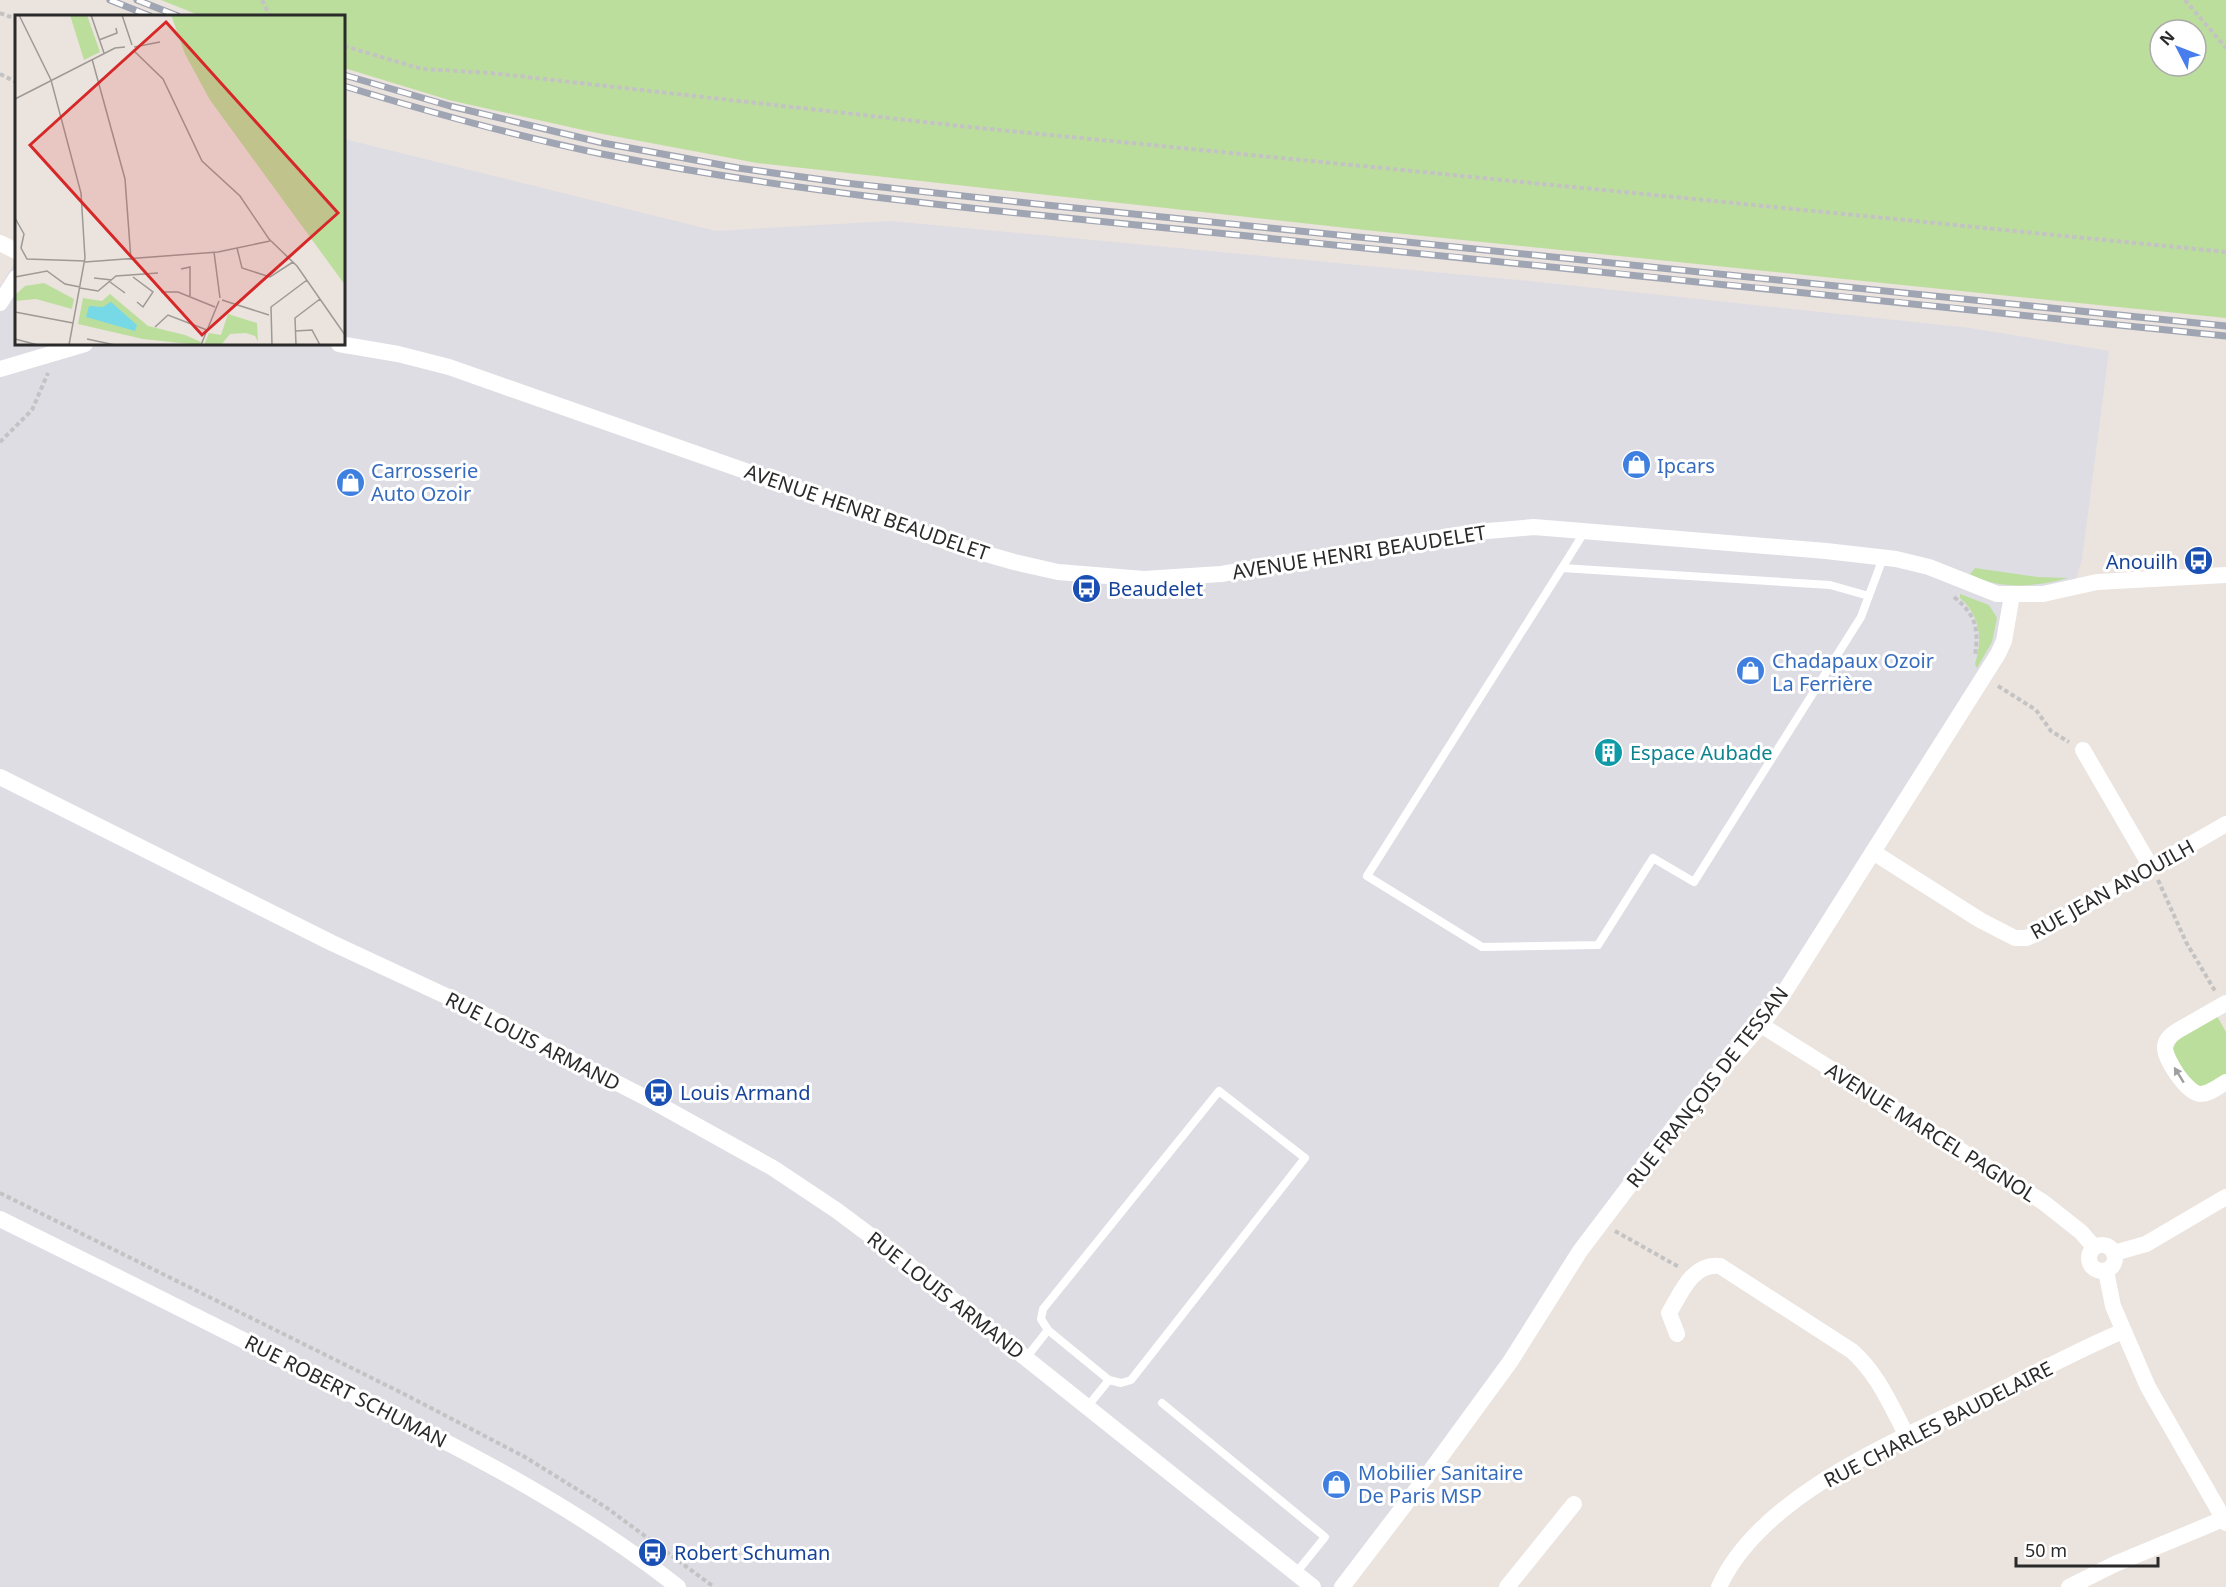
<svg xmlns="http://www.w3.org/2000/svg" width="2226" height="1587" viewBox="0 0 2226 1587" font-family="'Noto Sans',sans-serif">
	<style>
		.industrial { fill: #dedde4 }
		.green { fill: #bcde9d; fill-rule: evenodd }
		.lines { fill: none; stroke-linecap: round; stroke-linejoin: round }
		.path { stroke: #c3c3c3; stroke-width: 4; stroke-dasharray: 4.5 3; stroke-linecap: butt }
		.lane { stroke: #fff; stroke-width: 8 }
		.street { stroke: #fff; stroke-width: 16 }
		.rail-casing { stroke: #a0a5b3; stroke-width: 7 }
		.rail { stroke: #fff; stroke-width: 4.5; stroke-dasharray: 14; stroke-linecap: butt }
		.oneway { fill: #9f9f9f }
		.labels { text-anchor: middle; dominant-baseline: central; stroke-width: 6; stroke-linejoin: round; paint-order: stroke }
		.shop-label { font-size: 20px; fill: #366cbe; stroke: #fff; text-anchor: start }
		.street-label { font-size: 20px; fill: #2a2a2a; stroke: #fff }
		.transit-label { font-size: 20px; fill: #164399; stroke: #fff; text-anchor: start }
		.culture-label { font-size: 20px; fill: #0d838f; stroke: #fff; text-anchor: start }
		.inset-road { fill: none; stroke: #9e9995; stroke-width: 1.5 }
		.view { fill: #d62828; fill-opacity: 0.15; stroke: #d62828; stroke-width: 3 }
		.inset-edge { fill: none; stroke: #2a2a2a; stroke-width: 3 }
	</style>
	<rect width="100%" height="100%" fill="#ebe3dd"/>
	<!-- industrial -->
	<polygon class="industrial" points="344,139 716,231 891,221 1529,281 1970,328 2109,351 2082,559 2074,587 2012,595 2004,641 1780,999 1689,1107 1342,1587 0,1587 0,286 16,261 16,344 344,344"/>
	<!-- green -->
	<g class="green">
		<path d="M161 0H2226V318L1365 230 757 163 592 132 449 100 344 68V16H201ZM2160 30H2196V66H2160Z"/>
		<path d="M1975 568 2038 577 2068 578C2038 587 1997 590 1970 574Z"/>
		<path d="M1960 594 1989 605 1997 618 1992 642 1977 668 1975 664C1983 639 1980 615 1960 598Z"/>
		<polygon points="2217,1016 2226,1032 2226,1074 2204,1087 2192,1085 2172,1051 2177,1040"/>
	</g>
	<g class="lines">
		<!-- path -->
		<g class="path">
			<polyline points="262,0 270,16"/>
			<polyline points="2185,0 2226,48"/>
			<polyline points="0,13 16,19"/>
			<polyline points="344,46 422,69 491,73 960,126 2226,252"/>
			<polyline points="0,74 16,82"/>
			<polyline points="0,442 32,410 48,373"/>
			<path d="M1954 597C1976 615 1979 628 1975 656"/>
			<polyline points="1998,686 2036,710 2051,731 2069,742"/>
			<polyline points="2158,880 2186,942 2215,991"/>
			<polyline points="0,1193 404,1394 525,1457 607,1508 714,1587"/>
			<polyline points="1615,1231 1679,1267"/>
		</g>
		<!-- lane -->
		<g class="lane">
			<polyline points="1562,568 1585,531"/>
			<polyline points="1869,596 1830,585 1562,568 1367,876 1482,947 1598,945 1653,858 1694,882 1861,617 1883,558"/>
			<polyline points="1048,1330 1109,1380"/>
			<polyline points="1026,1358 1048,1330 1041,1319 1043,1309 1219,1091 1305,1158 1131,1380 1121,1383 1109,1380 1087,1407"/>
			<polyline points="1162,1403 1325,1537 1296,1573"/>
		</g>
		<!-- street -->
		<g class="street">
			<polyline points="0,243 16,251"/>
			<polyline points="0,303 16,278"/>
			<polyline points="339,344 398,354 449,367 962,547 1014,562 1058,572 1144,579 1221,574 1476,532 1534,527 1826,551 1896,559 1929,567 1997,594 2043,594 2097,582 2226,575"/>
			<polyline points="0,369 85,344"/>
			<polyline points="2083,750 2151,867"/>
			<polyline points="0,777 332,943 459,1002 656,1103 773,1168 836,1210 899,1257 1313,1587"/>
			<polyline points="1873,852 1980,920 2015,938 2026,938 2036,934 2226,824"/>
			<path d="M2226 1003 2177 1031C2171 1035 2166 1039 2165 1046 2164 1059 2187 1093 2200 1094 2209 1094 2218 1087 2226 1082"/>
			<polyline points="1761,1025 2043,1202 2081,1232 2094,1247"/>
			<path d="M0 1219C106 1271 211 1324 317 1377 442 1439 568 1500 678 1587"/>
			<circle cx="2102" cy="1258" r="13"/>
			<polyline points="2114,1253 2146,1244 2226,1197"/>
			<polyline points="2106,1271 2113,1306 2148,1387 2226,1523"/>
			<path d="M1677 1334 1669 1313C1681 1293 1692 1263 1720 1266L1852 1351C1878 1374 1891 1406 1907 1436"/>
			<polyline points="1342,1587 1423,1481 1510,1362 1580,1251 1689,1107 1761,1025 1780,999 1998,654 2004,641 2012,595"/>
			<polyline points="1507,1587 1574,1504"/>
			<path d="M1719 1587C1761 1494 1900 1439 1987 1397 2032 1375 2076 1351 2123 1331"/>
			<polyline points="2069,1587 2115,1564 2223,1519"/>
		</g>
		<defs>
			<g id="rail">
				<polyline points="110,0 150,16"/>
				<polyline points="137,0 178,16"/>
				<polyline points="344,75 450,106 603,143 738,168 845,183 1046,205 2226,326"/>
				<path d="M344 86C429 112 515 136 602 154 821 198 1044 215 1266 238 1586 270 1906 303 2226 336"/>
			</g>
		</defs>
		<!-- rail casing -->
		<use href="#rail" class="rail-casing"/>
		<!-- rail -->
		<use href="#rail" class="rail"/>
	</g>
	<!-- one-way arrows -->
	<defs><path id="oneway-solid" d="M-6-.8H1V-3.2L6.5 0L1 3.2V.8H-6Z" transform="scale(1.5)"/></defs>
	<use class="oneway" href="#oneway-solid" transform="translate(2179 1075) rotate(-122)"/>
	<!-- icons -->
	<defs>
		<symbol id="shop-disc" viewBox="-11 -11 22 22"><circle r="9.5" fill="#3f7fe0" stroke="#fff"/><path d="M-5-2.5h2.3a2.7 3.5 0 0 1 5.4 0H5L5.5 6h-11ZM-1.5-2.5h3a1.5 2.3 0 0 0-3 0Z" fill="#fff"/></symbol>
		<symbol id="bus-disc" viewBox="-11 -11 22 22"><circle r="9.5" fill="#1a4fb4" stroke="#fff"/><path d="M-5-6H5V4H4V6H2V4H-2V6H-4V4H-5ZM-3.5-4V0h7V-4ZM-3.5 1.2v1.5H-2V1.2ZM2 1.2v1.5H3.5V1.2Z" fill="#fff"/></symbol>
		<symbol id="building-disc" viewBox="-11 -11 22 22"><circle r="9.5" fill="#0f9aa8" stroke="#fff"/><path d="M-4-6H4V6H1V3H-1V6H-4ZM-2.5-4.3h1.7v1.8h-1.7ZM.8-4.3h1.7v1.8H.8ZM-2.5-1h1.7V.8h-1.7ZM.8-1h1.7V.8H.8Z" fill="#fff"/></symbol>
	</defs>
	<g fill-rule="evenodd">
		<use href="#shop-disc" x="1620" y="448" width="33" height="33"/>
		<use href="#shop-disc" x="334" y="466" width="33" height="33"/>
		<use href="#bus-disc" x="2182" y="544" width="33" height="33"/>
		<use href="#bus-disc" x="1070" y="572" width="33" height="33"/>
		<use href="#shop-disc" x="1734" y="654" width="33" height="33"/>
		<use href="#building-disc" x="1592" y="736" width="33" height="33"/>
		<use href="#bus-disc" x="642" y="1076" width="33" height="33"/>
		<use href="#shop-disc" x="1320" y="1468" width="33" height="33"/>
		<use href="#bus-disc" x="636" y="1536" width="33" height="33"/>
	</g>
	<g class="labels">
		<!-- shop labels -->
		<g class="shop-label">
			<text x="1657" y="465">Ipcars</text>
			<text x="371" y="470">Carrosserie<tspan x="371" dy="23">Auto Ozoir</tspan></text>
			<text x="1772" y="660">Chadapaux Ozoir<tspan x="1772" dy="23">La Ferrière</tspan></text>
			<text x="1358" y="1472">Mobilier Sanitaire<tspan x="1358" dy="23">De Paris MSP</tspan></text>
		</g>
		<!-- street labels -->
		<g class="street-label">
			<text transform="translate(867 512) rotate(19)">AVENUE HENRI BEAUDELET</text>
			<text transform="translate(1359 552) rotate(-9)">AVENUE HENRI BEAUDELET</text>
			<text transform="translate(2112 889) rotate(-29)">RUE JEAN ANOUILH</text>
			<text transform="translate(533 1041) rotate(27)">RUE LOUIS ARMAND</text>
			<text transform="translate(1707 1087) rotate(-52)">RUE FRANÇOIS DE TESSAN</text>
			<text transform="translate(1931 1132) rotate(32)">AVENUE MARCEL PAGNOL</text>
			<text transform="translate(946 1295) rotate(38)">RUE LOUIS ARMAND</text>
			<text transform="translate(346 1391) rotate(27)">RUE ROBERT SCHUMAN</text>
			<text transform="translate(1938 1424) rotate(-27)">RUE CHARLES BAUDELAIRE</text>
		</g>
		<!-- transit labels -->
		<g class="transit-label">
			<text x="2178" y="561" text-anchor="end">Anouilh</text>
			<text x="1108" y="588">Beaudelet</text>
			<text x="680" y="1092">Louis Armand</text>
			<text x="674" y="1552">Robert Schuman</text>
		</g>
		<!-- culture labels -->
		<g class="culture-label">
			<text x="1630" y="752">Espace Aubade</text>
		</g>
	</g>
	<!-- overview -->
	<g transform="translate(15 15)">
		<rect width="330" height="330" fill="#ebe3dd"/>
		<path d="M55 0H72L85 37 69 45ZM156 0H330V270L195 85 170 39ZM29 268 59 284 57 294 21 284 0 286V280L10 271ZM95 279 133 311 170 320 186 327 185 330 128 324 63 309 68 283 87 286ZM213 299 242 308 243 327 240 321 231 318 215 319 206 330H189L194 318 206 320Z" fill="#bcde9d"/>
		<path d="M96 287 122 310 120 316 71 302 74 291 88 292Z" fill="#77d8e6"/>
		<path class="inset-road" d="M4 0 36 65 66 178 70 243 54 330M76 0 89 38M107 0 117 30M84 25 102 18 101 13M119 32 145 27M118 35 148 64 187 146 225 181 254 224 282 251 330 320M77 44 110 164 116 245M0 84 100 33 110 32M0 203 9 219 6 233 12 244 70 246M222 233 227 253 255 262 278 247M199 237 205 283M70 247 203 237 255 226M166 254 175 252V281M0 262 32 256 50 269 65 272M118 262 138 277 128 292 122 287M79 263 97 265M95 267 110 278M65 273 83 276 101 261 143 258M146 277H163L200 292M207 285 254 300M0 297 58 308M140 312 153 300 192 315M280 316 297 315 305 330M0 324 23 330M72 324 100 330M186 330 204 286M257 330 256 292 292 265M281 330 280 303 305 284"/>
		<path class="view" d="M151 7 323 198 187 320 15 130Z"/>
		<rect width="330" height="330" class="inset-edge"/>
	</g>
	<!-- north arrow -->
	<g transform="translate(2178 48) rotate(312)"><circle r="28" fill="#ffffff" stroke="#aaaaaa" stroke-width="1.5"/>
	<path d="M0-4.5L10 22L0 15L-10 22Z" fill="#477ded"/>
	<text y="-9" font-size="16" font-weight="bold" text-anchor="middle" fill="#2a2a2a">N</text>
	</g>
	<!-- scale -->
	<path d="M2016 1557v9h142v-9" fill="none" stroke="#2a2a2a" stroke-width="3"/>
	<text x="2025" y="1557" font-size="18" fill="#2a2a2a" stroke="#ffffff" stroke-width="4.5" paint-order="stroke">50 m</text>
</svg>
